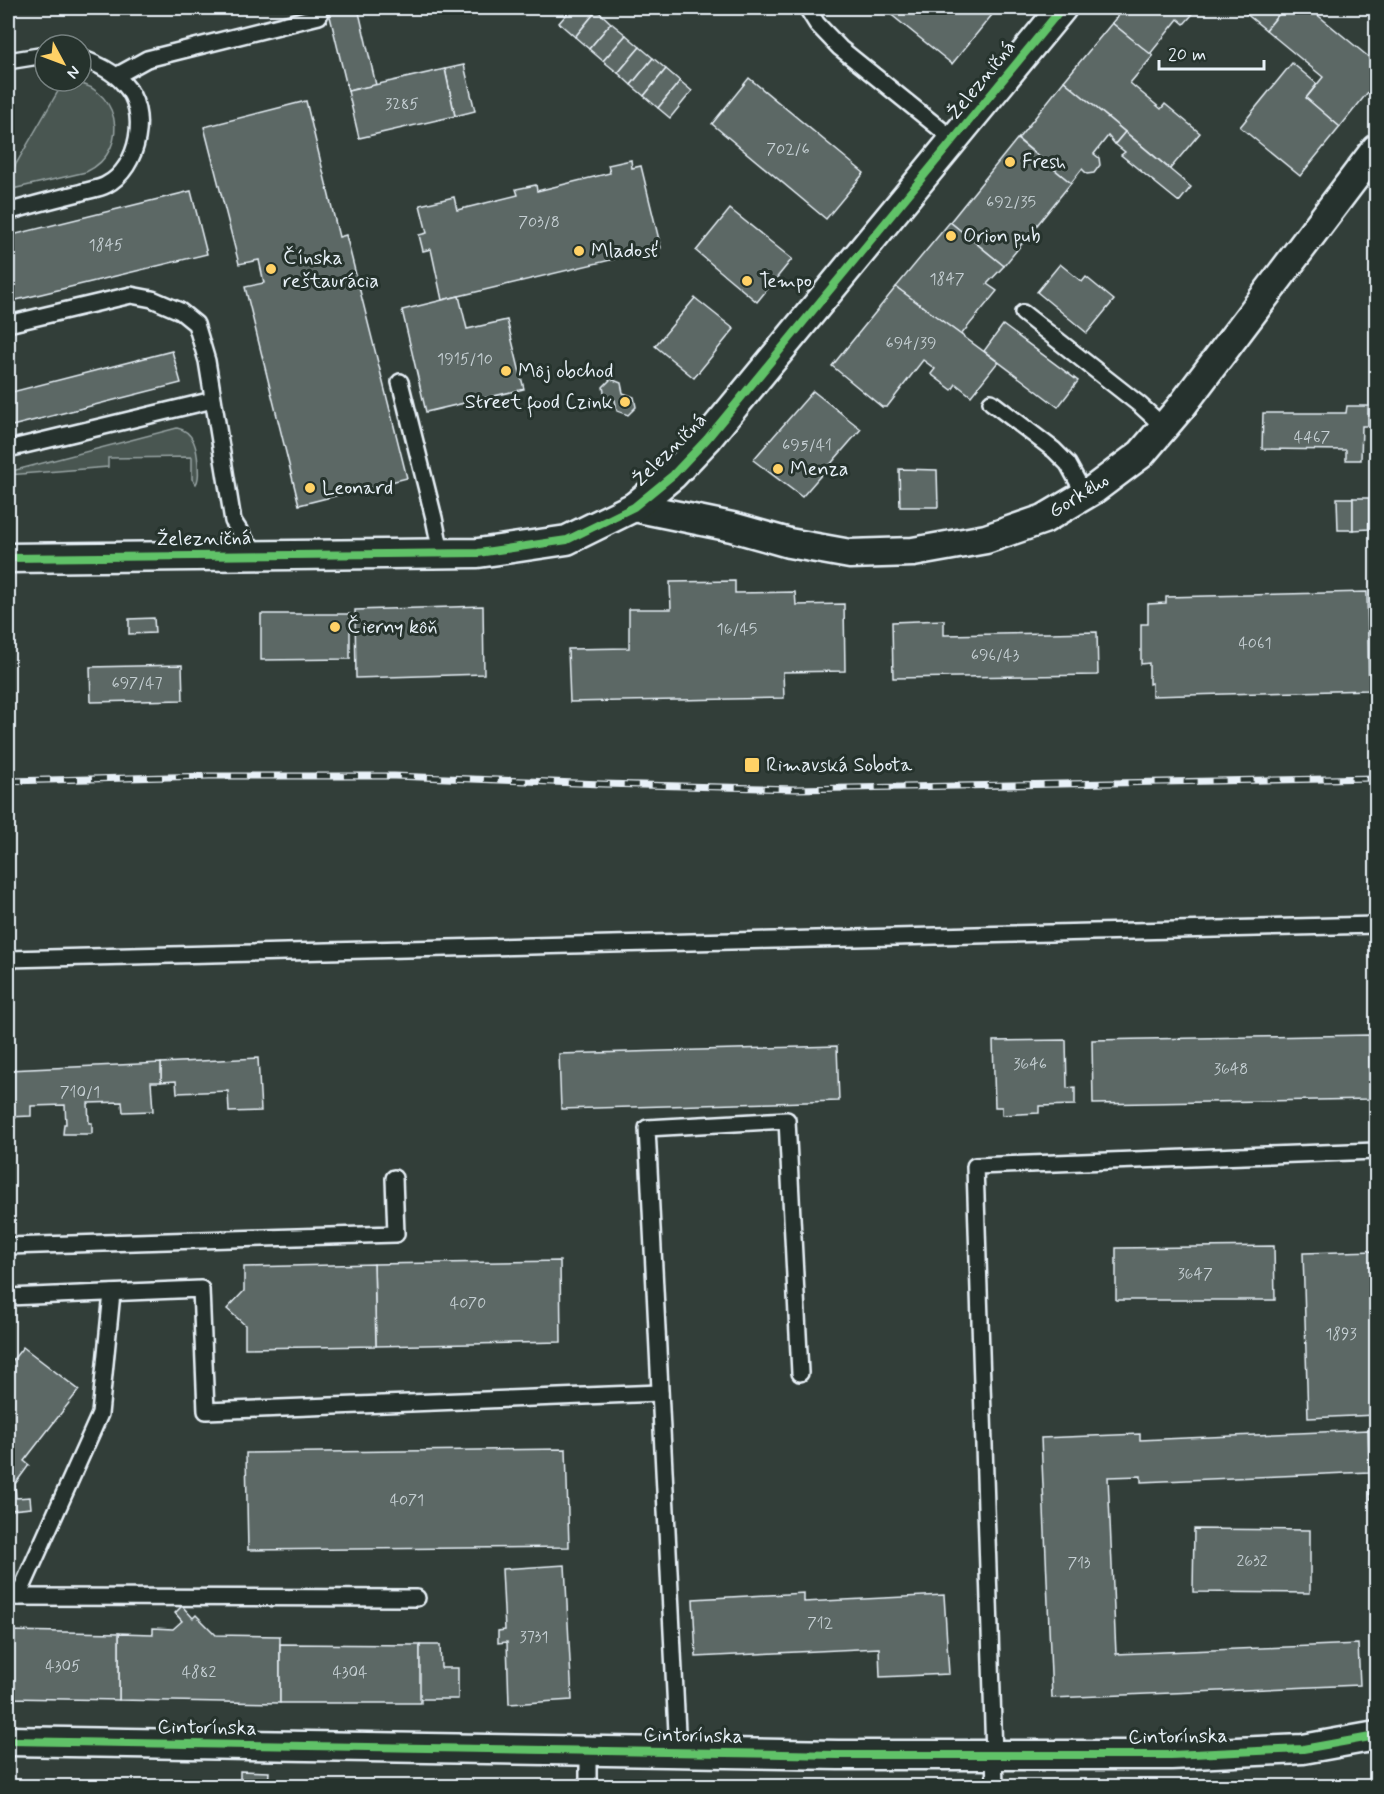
<svg xmlns="http://www.w3.org/2000/svg" width="1384" height="1794" viewBox="0 0 1384 1794" font-family="Mynerve,sans-serif">
	<style>
		.green { fill: #495651; stroke: #98a4a4; stroke-width: 1.5 }
		.building { fill: #5c6865; stroke: #e8f1f8; stroke-width: 1.5 }
		.lines { fill: none; stroke-linecap: round; stroke-linejoin: round }
		.lane-casing { stroke: #e8f1f8; stroke-width: 20 }
		.street-casing { stroke: #e8f1f8; stroke-width: 33 }
		.lane { stroke: #26332d; stroke-width: 15 }
		.street { stroke: #26332d; stroke-width: 28 }
		.rail-casing { stroke: #e8f1f8; stroke-width: 7 }
		.rail { stroke: #26332d; stroke-width: 4.5; stroke-dasharray: 14; stroke-linecap: butt }
		.cycleway-casing { stroke: #26332d; stroke-width: 11 }
		.cycleway { stroke: #61c268; stroke-width: 8 }
		.poi-dot { fill: #ffd166; stroke: #26332d; stroke-width: 2 }
		.labels { text-anchor: middle; dominant-baseline: central; stroke-width: 6; stroke-linejoin: round; paint-order: stroke }
		.number-label { font-size: 16px; fill: #c5cfd3 }
		.street-label { font-size: 20px; fill: #e8f1f8; stroke: #26332d }
		.poi-label { font-size: 20px; fill: #e8f1f8; stroke: #26332d; text-anchor: start }
	</style>
	<rect width="100%" height="100%" fill="#323e39"/>
	<filter id="ink" filterUnits="userSpaceOnUse"><feTurbulence type="fractalNoise" baseFrequency=".0167" numOctaves="2"/><feDisplacementMap in="SourceGraphic" scale="12" xChannelSelector="R" yChannelSelector="G"/><feConvolveMatrix kernelMatrix="1 2 1 2 8 2 1 2 1" color-interpolation-filters="sRGB"/></filter>
	<g filter="url(#ink)">
		<!-- green -->
		<g class="green">
			<path d="M64 81C119 81 134 149 86 172L8 190V178Z"/>
			<path d="M177 428C194 431 197 449 198 464 198 471 200 477 196 484L192 479V457L108 458V467L8 475V472Z"/>
		</g>
		<!-- building -->
		<g class="building">
			<polygon points="328,8 358,8 376,85 348,91"/>
			<polygon points="572,8 593,8 597,10 575,37 559,23"/>
			<polygon points="883,8 992,8 996,10 952,64"/>
			<polygon points="1124,8 1189,8 1186,11 1192,15 1184,24 1178,19 1150,54 1112,23"/>
			<polygon points="1239,8 1284,8 1266,30"/>
			<polygon points="1284,8 1309,8 1376,63 1376,82 1340,127 1306,98 1323,77 1266,30"/>
			<polygon points="597,10 611,23 589,49 575,37"/>
			<polygon points="611,23 626,35 603,61 589,49"/>
			<polygon points="1112,23 1153,56 1130,83 1161,109 1165,104 1200,133 1170,169 1064,81"/>
			<polygon points="626,35 640,47 618,73 603,61"/>
			<polygon points="640,47 653,58 631,85 618,73"/>
			<polygon points="653,58 666,69 644,96 631,85"/>
			<polygon points="1292,63 1317,84 1306,98 1340,127 1300,176 1240,127"/>
			<polygon points="464,65 475,111 455,116 445,69"/>
			<polygon points="445,69 455,116 359,138 348,91"/>
			<polygon points="666,69 680,81 658,108 644,96"/>
			<polygon points="749,78 864,173 826,219 712,124"/>
			<polygon points="680,81 692,91 670,118 658,108"/>
			<polygon points="1064,81 1125,132 1115,144 1108,136 1094,154 1099,158 1100,165 1094,173 1087,174 1082,169 1071,183 1018,139"/>
			<polygon points="306,101 339,237 346,235 407,478 299,505 245,287 264,283 259,260 239,264 204,127"/>
			<polygon points="1125,132 1191,187 1179,202 1121,155 1125,152 1115,144"/>
			<polygon points="1017,139 1071,183 1004,266 950,222"/>
			<polygon points="631,160 632,168 641,166 661,248 442,300 431,249 423,251 419,235 427,233 420,205 454,197 457,210 518,195 516,189 536,185 537,191 610,173 608,165"/>
			<polygon points="191,191 207,254 8,302 8,236"/>
			<polygon points="730,209 792,259 757,302 696,251"/>
			<polygon points="950,222 1004,266 987,284 997,291 961,335 896,287"/>
			<polygon points="1060,264 1082,282 1086,277 1114,300 1087,333 1037,292"/>
			<polygon points="896,287 998,362 971,396 956,384 952,390 931,374 935,369 923,360 887,407 882,407 832,366"/>
			<polygon points="459,296 467,329 507,320 524,389 426,412 402,310"/>
			<polygon points="695,298 734,329 694,378 655,346"/>
			<polygon points="1003,325 1078,381 1058,407 984,351"/>
			<polygon points="172,351 181,383 8,427 8,393"/>
			<polygon points="611,379 621,383 623,393 634,397 636,407 628,415 617,411 615,400 605,397 603,387"/>
			<polygon points="813,391 861,429 802,497 753,460"/>
			<polygon points="1347,406 1368,406 1368,426 1362,426 1361,460 1346,460 1346,450 1262,449 1263,413 1346,413"/>
			<polygon points="899,469 937,470 938,507 900,507"/>
			<polygon points="1337,498 1353,498 1353,530 1338,530"/>
			<polygon points="1353,498 1369,498 1369,529 1353,530"/>
			<rect x="1369" y="498" width="7" height="31"/>
			<polygon points="735,581 735,593 795,592 796,605 844,604 845,671 783,672 784,698 570,702 568,649 629,648 629,609 671,609 670,582"/>
			<polygon points="1367,592 1369,690 1152,696 1152,683 1149,684 1149,663 1141,664 1141,624 1148,624 1148,604 1166,603 1166,597"/>
			<polygon points="483,606 484,674 356,678 355,610"/>
			<polygon points="261,614 350,614 350,659 261,660"/>
			<polygon points="154,618 155,633 129,634 129,619"/>
			<polygon points="944,620 944,635 1097,632 1098,675 893,678 892,622"/>
			<polygon points="182,665 183,700 91,702 90,667"/>
			<polygon points="1369,1035 1370,1099 1093,1104 1092,1040"/>
			<polygon points="1066,1040 1067,1088 1075,1087 1075,1105 1039,1106 1039,1113 1002,1115 1002,1107 995,1107 993,1041"/>
			<polygon points="837,1046 839,1101 561,1109 559,1054"/>
			<polygon points="258,1058 261,1111 229,1112 228,1091 177,1093 176,1081 161,1082 161,1063"/>
			<polygon points="161,1063 161,1082 151,1082 153,1111 123,1112 122,1102 88,1103 89,1123 92,1123 92,1133 91,1134 63,1134 64,1124 66,1124 65,1105 31,1106 31,1116 8,1117 8,1070"/>
			<polygon points="1274,1246 1275,1300 1116,1300 1116,1248"/>
			<polygon points="1376,1251 1376,1415 1308,1418 1303,1253"/>
			<polygon points="560,1261 561,1342 376,1346 374,1264"/>
			<polygon points="374,1264 376,1346 245,1348 245,1325 227,1309 244,1291 244,1267"/>
			<polygon points="23,1347 79,1390 24,1461 29,1465 15,1484 16,1498 30,1497 31,1508 11,1510 11,1514 8,1514 8,1366"/>
			<polygon points="1368,1430 1376,1430 1376,1499 1370,1499"/>
			<polygon points="1368,1430 1369,1472 1141,1482 1141,1476 1108,1477 1116,1654 1358,1644 1360,1685 1052,1698 1041,1438 1140,1434 1140,1440"/>
			<polygon points="566,1449 569,1547 248,1550 246,1453"/>
			<polygon points="1194,1529 1310,1530 1310,1593 1193,1592"/>
			<polygon points="565,1565 572,1700 509,1704 507,1642 498,1643 498,1631 505,1630 502,1569"/>
			<polygon points="1372,1590 1376,1590 1376,1641"/>
			<polygon points="804,1593 804,1602 944,1595 949,1674 880,1677 879,1648 696,1657 693,1599"/>
			<polygon points="182,1606 193,1618 196,1615 216,1635 280,1636 280,1703 119,1700 119,1633 153,1634 153,1628 173,1629 182,1621 175,1613"/>
			<polygon points="8,1631 119,1633 119,1700 8,1698"/>
			<polygon points="280,1644 420,1645 421,1703 280,1703"/>
			<polygon points="420,1645 440,1645 441,1668 458,1668 458,1699 420,1699"/>
			<polygon points="240,1771 269,1772 268,1786 240,1786"/>
		</g>
		<g class="lines">
			<defs>
				<g id="lane">
					<polyline points="807,8 817,24 840,48 954,140"/>
					<polyline points="8,61 45,55"/>
					<polyline points="116,76 147,59 319,16"/>
					<path d="M8 212C31 205 55 199 79 193 87 190 99 189 106 185 139 168 150 111 124 84 113 71 97 64 81 58"/>
					<polyline points="1023,313 1140,405 1164,427"/>
					<polyline points="8,324 131,295 152,299 180,311 196,324 207,361 233,521 255,555"/>
					<polyline points="400,382 434,518 441,553"/>
					<polyline points="991,402 1054,450 1068,464 1085,495"/>
					<polyline points="8,449 213,400"/>
					<polyline points="8,959 1376,925"/>
					<polyline points="8,1246 396,1234 394,1178"/>
					<polyline points="8,1297 201,1289 206,1411 660,1393"/>
					<polyline points="8,1597 417,1598"/>
					<polyline points="18,1597 100,1414 112,1293"/>
					<polyline points="678,1752 647,1128 787,1120 800,1373"/>
					<polyline points="588,1786 588,1751"/>
					<polyline points="995,1786 975,1166 1376,1151"/>
				</g>
				<g id="street">
					<polyline points="634,507 732,527 789,543 850,554 913,552 986,539 1044,519 1093,490 1141,454 1181,407 1376,149"/>
					<polyline points="8,558 478,553 567,540 634,507 673,475 707,439 1062,8"/>
					<polyline points="8,1741 838,1755 1171,1755 1303,1749 1376,1736"/>
				</g>
			</defs>
			<!-- lane casing -->
			<use href="#lane" class="lane-casing"/>
			<!-- street casing -->
			<use href="#street" class="street-casing"/>
			<!-- lane -->
			<use href="#lane" class="lane"/>
			<!-- street -->
			<use href="#street" class="street"/>
			<defs>
				<polyline id="rail" points="8,781 209,776 394,776 602,784 796,789 1376,778"/>
			</defs>
			<!-- rail casing -->
			<use href="#rail" class="rail-casing"/>
			<!-- rail -->
			<use href="#rail" class="rail"/>
			<defs>
				<g id="cycleway">
					<polyline points="8,558 478,553 567,540 634,507 673,475 707,439 1062,8"/>
					<polyline points="8,1741 838,1755 1171,1755 1303,1749 1376,1736"/>
				</g>
			</defs>
			<!-- cycleway casing -->
			<use href="#cycleway" class="cycleway-casing"/>
			<!-- cycleway -->
			<use href="#cycleway" class="cycleway"/>
		</g>
	</g>
	<!-- markers -->
	<g class="poi-dot">
		<circle cx="1010" cy="162" r="6"/>
		<circle cx="951" cy="236" r="6"/>
		<circle cx="579" cy="251" r="6"/>
		<circle cx="271" cy="269" r="6"/>
		<circle cx="747" cy="281" r="6"/>
		<circle cx="506" cy="371" r="6"/>
		<circle cx="625" cy="402" r="6"/>
		<circle cx="778" cy="469" r="6"/>
		<circle cx="310" cy="488" r="6"/>
		<circle cx="335" cy="627" r="6"/>
		<rect x="744" y="757" width="16" height="16" rx="3"/>
	</g>
	<g class="labels">
		<!-- number labels -->
		<g class="number-label">
			<text x="402" y="104">3285</text>
			<text x="788" y="149">702/6</text>
			<text x="1011" y="202">692/35</text>
			<text x="539" y="222">703/8</text>
			<text x="106" y="245">1845</text>
			<text x="947" y="279">1847</text>
			<text x="911" y="343">694/39</text>
			<text x="465" y="359">1915/10</text>
			<text x="1312" y="437">4467</text>
			<text x="807" y="445">695/41</text>
			<text x="737" y="629">16/45</text>
			<text x="1255" y="643">4061</text>
			<text x="995" y="655">696/43</text>
			<text x="137" y="683">697/47</text>
			<text x="1030" y="1064">3646</text>
			<text x="1231" y="1069">3648</text>
			<text x="80" y="1092">710/1</text>
			<text x="1195" y="1274">3647</text>
			<text x="468" y="1303">4070</text>
			<text x="1341" y="1334">1893</text>
			<text x="407" y="1500">4071</text>
			<text x="1252" y="1561">2632</text>
			<text x="1079" y="1563">713</text>
			<text x="820" y="1623">712</text>
			<text x="534" y="1637">3731</text>
			<text x="63" y="1666">4305</text>
			<text x="199" y="1672">4882</text>
			<text x="350" y="1672">4304</text>
		</g>
		<!-- street labels -->
		<g class="street-label">
			<text transform="translate(982 80) rotate(-51)">Železničná</text>
			<text transform="translate(670 450) rotate(-45)">Železničná</text>
			<text transform="translate(1079 496) rotate(-32)">Gorkého</text>
			<text transform="translate(204 539) rotate(-1)">Železničná</text>
			<text transform="translate(207 1728) rotate(1)">Cintorínska</text>
			<text transform="translate(693 1736) rotate(1)">Cintorínska</text>
			<text transform="translate(1178 1737) rotate(-1)">Cintorínska</text>
		</g>
		<!-- poi labels -->
		<g class="poi-label">
			<text x="1022" y="162">Fresh</text>
			<text x="963" y="236">Orion pub</text>
			<text x="591" y="251">Mladosť</text>
			<text x="283" y="258">Čínska<tspan x="283" dy="23">reštaurácia</tspan></text>
			<text x="759" y="281">Tempo</text>
			<text x="518" y="371">Môj obchod</text>
			<text x="613" y="402" text-anchor="end">Street food Czink</text>
			<text x="790" y="469">Menza</text>
			<text x="322" y="488">Leonard</text>
			<text x="347" y="627">Čierny kôň</text>
			<text x="766" y="765">Rimavská Sobota</text>
		</g>
	</g>
	<!-- margin -->
	<rect width="1384" height="1794" fill="none" stroke="#26332d" stroke-width="30"/>
	<rect x="15" y="15" width="1354" height="1764" fill="none" stroke="#e8f1f8" stroke-width="2" filter="url(#ink)"/>
	<!-- north arrow -->
	<g transform="translate(63 63) rotate(131)"><circle r="28" fill="#26332d" stroke="#747f7e" stroke-width="1.5"/>
	<path d="M0-4.5L10 22L0 15L-10 22Z" fill="#ffd166"/>
	<text y="-9" font-size="16" font-weight="bold" text-anchor="middle" fill="#e8f1f8">N</text>
	</g>
	<!-- scale -->
	<path d="M1159 60v9h105v-9" fill="none" stroke="#e8f1f8" stroke-width="3"/>
	<text x="1168" y="60" font-size="18" fill="#e8f1f8" stroke="#26332d" stroke-width="4.5" paint-order="stroke">20 m</text>
</svg>
